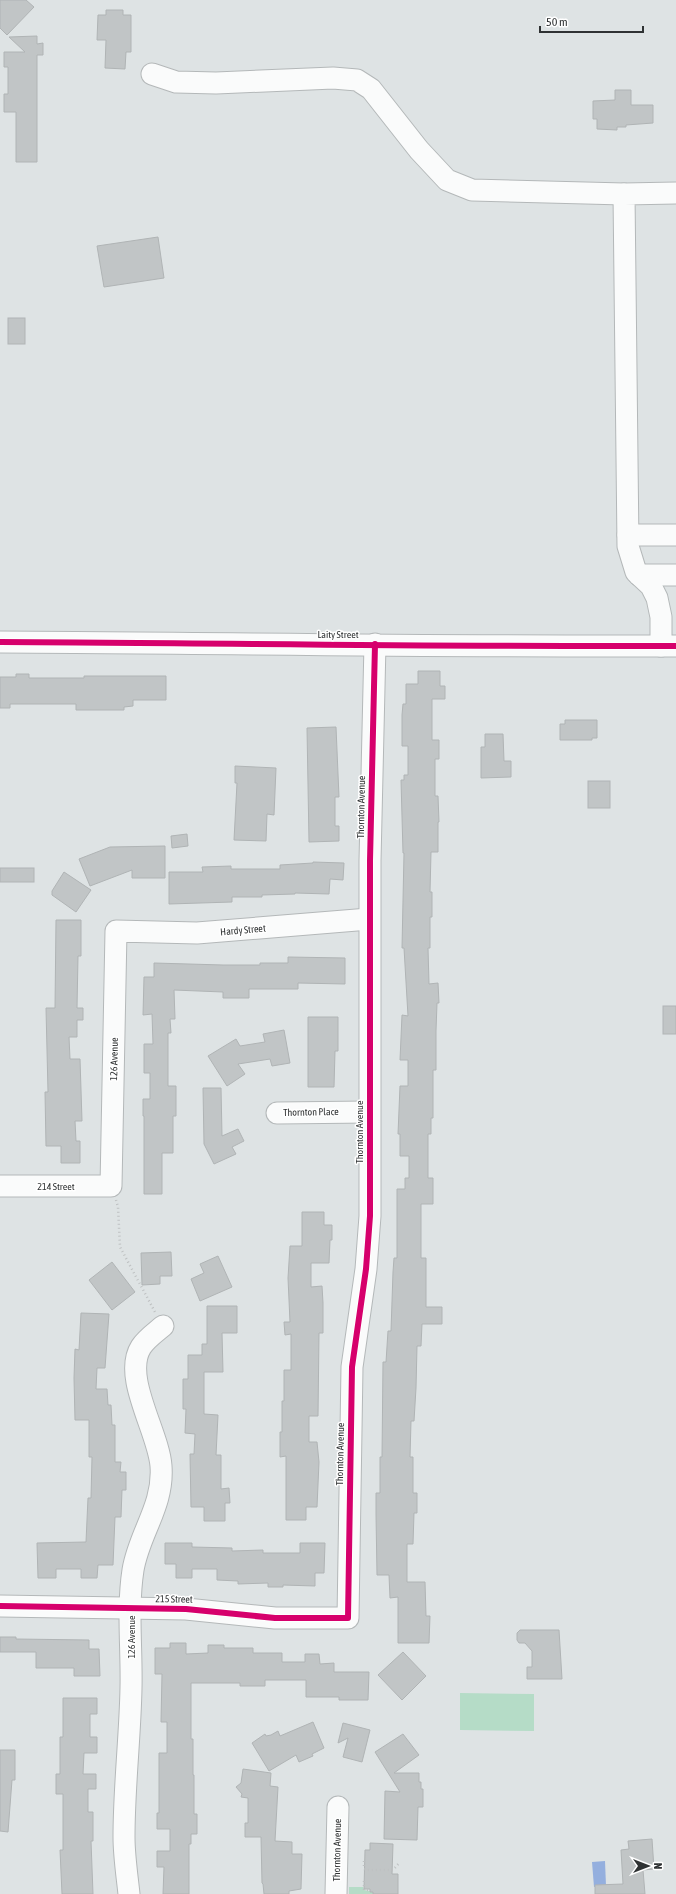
<svg xmlns="http://www.w3.org/2000/svg" width="676" height="1894" viewBox="0 0 676 1894" font-family="'Asap Condensed',sans-serif">
	<style>
		.green { fill: #b5dcc7 }
		.water { fill: #94afde }
		.building { fill: #c1c5c6; stroke: #b0b4b5 }
		.lines { fill: none; stroke-linecap: round; stroke-linejoin: round }
		.minor-casing { stroke: #b4b8b9; stroke-width: 23 }
		.path { stroke: #bec1c2; stroke-width: 2.5; stroke-dasharray: 1 3; stroke-linecap: butt }
		.minor { stroke: #fafbfb; stroke-width: 21 }
		.cycleway-casing { stroke: #fff; stroke-width: 8 }
		.cycleway { stroke: #d6006c; stroke-width: 6 }
		.labels { text-anchor: middle; dominant-baseline: central; stroke-width: 3; stroke-linejoin: round; paint-order: stroke }
		.street-label { font-size: 10px; fill: #2f3233; stroke: #fff }
	</style>
	<rect width="100%" height="100%" fill="#dee3e4"/>
	<!-- green -->
	<g class="green">
		<polygon points="460,1693 534,1694 534,1731 460,1730"/>
		<polygon points="349,1887 363,1887 364,1890 373,1892 373,1894 349,1894"/>
	</g>
	<!-- water -->
	<polygon class="water" points="605,1861 606,1886 594,1887 592,1862"/>
	<!-- building -->
	<g class="building">
		<polygon points="0,0 26,0 34,7 7,35 0,28"/>
		<polygon points="106,10 123,10 123,15 131,15 131,52 126,52 125,69 105,68 106,40 97,40 98,15 106,15"/>
		<polygon points="37,36 37,44 43,43 43,55 37,55 37,162 16,162 16,112 4,112 4,94 8,94 8,67 4,67 4,52 25,52 9,37"/>
		<polygon points="615,90 631,90 631,105 653,105 653,123 626,125 626,127 617,127 617,130 597,129 597,119 593,119 593,101 615,100"/>
		<polygon points="158,237 164,278 104,287 97,246"/>
		<rect x="8" y="318" width="17" height="26"/>
		<polygon points="418,671 440,671 440,686 445,686 445,699 432,699 432,740 439,740 439,759 435,759 435,796 438,796 439,822 438,822 438,852 431,852 430,892 432,892 432,917 430,917 430,948 428,948 429,984 438,983 439,1003 437,1003 436,1031 436,1070 433,1070 433,1118 431,1118 431,1134 428,1134 428,1178 433,1178 433,1204 421,1204 421,1258 426,1258 426,1307 442,1307 442,1324 422,1324 421,1346 417,1346 416,1388 414,1421 411,1421 410,1457 413,1457 413,1493 417,1493 417,1513 414,1513 413,1544 407,1544 407,1582 425,1582 426,1616 430,1616 429,1643 398,1643 398,1597 390,1598 389,1575 377,1575 376,1514 376,1493 380,1493 380,1457 382,1457 383,1362 386,1362 388,1331 391,1331 393,1272 394,1258 397,1258 397,1189 405,1189 405,1178 409,1178 409,1156 400,1156 400,1134 398,1134 400,1086 408,1086 408,1060 400,1060 402,1015 408,1016 404,948 402,948 404,853 403,853 401,780 404,780 404,775 408,775 408,746 402,746 402,715 403,704 406,704 406,684 418,684"/>
		<polygon points="16,674 29,674 29,678 84,678 84,676 166,676 166,700 133,700 133,706 124,707 124,710 76,710 76,704 10,704 10,708 0,708 0,677 16,677"/>
		<polygon points="565,720 597,720 597,738 592,738 592,740 560,740 560,724 565,724"/>
		<polygon points="336,727 339,797 335,797 335,826 339,826 339,841 309,842 307,728"/>
		<polygon points="485,734 503,734 504,761 511,761 511,777 481,778 481,747 485,747"/>
		<polygon points="235,766 276,768 274,815 267,814 266,841 234,840 237,783 235,783"/>
		<rect x="588" y="781" width="22" height="27"/>
		<polygon points="187,834 188,846 172,848 171,836"/>
		<polygon points="165,846 165,878 132,878 132,870 90,886 79,859 110,847"/>
		<polygon points="313,862 344,863 343,880 330,879 329,894 295,893 295,894 262,895 262,897 232,897 232,902 169,904 169,872 203,872 202,867 231,866 231,869 280,869 280,865 313,863"/>
		<rect x="0" y="868" width="34" height="14"/>
		<polygon points="64,872 91,890 76,912 52,895 52,891"/>
		<polygon points="56,920 81,920 81,956 78,956 77,1008 83,1008 83,1020 77,1020 77,1037 69,1037 70,1059 80,1059 82,1121 75,1121 76,1141 80,1141 80,1163 61,1163 61,1146 46,1146 45,1092 48,1092 46,1008 55,1008"/>
		<polygon points="288,957 345,958 345,984 298,983 298,989 249,989 249,998 223,998 223,992 174,990 175,1019 170,1019 171,1033 168,1033 168,1086 176,1086 176,1116 173,1116 173,1153 162,1153 162,1194 144,1194 144,1116 143,1116 143,1099 150,1099 150,1073 144,1073 144,1044 153,1044 152,1014 143,1015 144,977 154,977 154,963 223,965 260,965 260,963 288,963"/>
		<rect x="663" y="1006" width="13" height="28"/>
		<polygon points="308,1017 338,1017 338,1051 335,1051 334,1087 308,1087"/>
		<polygon points="284,1030 290,1063 272,1066 270,1059 238,1064 245,1074 227,1086 208,1056 236,1039 240,1046 265,1042 263,1034"/>
		<polygon points="203,1088 221,1088 222,1136 238,1129 244,1141 232,1147 236,1154 214,1164 204,1144"/>
		<polygon points="302,1212 324,1212 324,1225 332,1225 332,1240 330,1240 329,1263 311,1263 311,1287 322,1286 323,1303 323,1333 319,1333 318,1416 309,1416 309,1442 317,1442 319,1462 317,1507 306,1507 306,1520 286,1520 286,1456 280,1457 280,1432 282,1432 282,1401 284,1401 284,1370 291,1370 291,1334 285,1335 284,1322 290,1322 288,1278 290,1246 302,1246"/>
		<polygon points="171,1252 172,1276 160,1276 160,1284 142,1285 141,1253"/>
		<polygon points="218,1256 232,1287 200,1301 191,1279 204,1273 200,1264"/>
		<polygon points="112,1262 135,1292 112,1310 89,1280"/>
		<polygon points="207,1306 237,1306 237,1333 222,1333 223,1372 204,1372 204,1414 218,1415 216,1455 221,1455 221,1489 229,1488 230,1503 225,1503 225,1521 204,1521 204,1507 191,1507 190,1454 194,1454 195,1434 185,1433 186,1409 183,1409 183,1379 188,1379 188,1355 202,1355 202,1344 207,1344"/>
		<polygon points="81,1313 109,1314 105,1368 97,1368 96,1389 107,1389 108,1405 111,1405 112,1425 115,1425 115,1462 121,1462 120,1472 126,1472 126,1490 122,1490 121,1517 115,1517 113,1565 98,1565 97,1578 81,1578 81,1569 56,1569 56,1578 38,1578 37,1543 86,1542 88,1498 91,1498 92,1457 89,1457 89,1420 75,1420 74,1378 75,1349 79,1350"/>
		<polygon points="165,1543 192,1543 192,1547 232,1548 232,1551 263,1550 263,1553 300,1553 300,1543 325,1543 324,1573 315,1573 315,1586 283,1585 283,1587 268,1587 268,1583 238,1584 238,1581 217,1580 217,1569 192,1569 192,1578 176,1578 176,1564 165,1564"/>
		<polygon points="520,1630 559,1630 562,1679 527,1679 527,1667 532,1667 532,1651 525,1643 519,1643 517,1640 517,1633"/>
		<polygon points="0,1637 16,1637 16,1639 89,1640 89,1649 99,1649 100,1676 74,1676 74,1668 36,1668 36,1652 0,1652"/>
		<polygon points="170,1643 186,1643 186,1654 208,1653 208,1645 224,1645 224,1648 253,1648 253,1653 282,1653 282,1662 305,1662 305,1654 319,1654 320,1664 334,1663 334,1672 369,1672 368,1700 339,1700 339,1697 306,1697 306,1680 265,1680 265,1686 240,1686 240,1683 191,1683 191,1739 193,1739 193,1775 194,1775 194,1814 197,1814 197,1834 191,1834 191,1844 189,1844 189,1894 163,1894 164,1867 157,1867 157,1851 170,1851 170,1829 157,1829 157,1813 159,1813 159,1753 167,1753 167,1722 161,1722 162,1674 155,1674 155,1648 170,1648"/>
		<polygon points="403,1652 426,1676 402,1700 378,1675"/>
		<polygon points="63,1698 97,1698 97,1714 90,1714 90,1737 97,1737 97,1753 84,1753 83,1774 96,1774 96,1789 88,1789 88,1812 93,1812 93,1841 91,1841 93,1894 62,1894 60,1850 63,1850 63,1794 56,1794 56,1774 60,1774 60,1737 63,1737"/>
		<polygon points="313,1722 324,1748 312,1754 313,1756 299,1762 296,1755 269,1771 252,1743 265,1734 266,1736 271,1735 278,1731 280,1736"/>
		<polygon points="343,1723 370,1730 362,1762 343,1757 348,1738 338,1743"/>
		<polygon points="403,1734 419,1755 394,1773 419,1773 419,1782 421,1782 421,1789 423,1789 423,1807 418,1807 417,1840 384,1839 385,1791 400,1792 375,1752"/>
		<polygon points="0,1750 15,1750 15,1780 12,1780 8,1832 0,1831"/>
		<polygon points="243,1769 271,1773 270,1786 278,1787 275,1841 292,1842 292,1854 302,1854 301,1889 289,1891 289,1894 264,1894 263,1884 262,1883 261,1837 245,1837 245,1823 248,1823 248,1798 241,1797 242,1794 236,1787 241,1783"/>
		<polygon points="652,1839 654,1869 643,1870 645,1894 595,1894 595,1885 623,1884 621,1850 629,1849 628,1841"/>
		<polygon points="370,1843 393,1844 392,1874 398,1874 398,1894 373,1894 373,1892 370,1892 370,1889 364,1889 365,1850 370,1850"/>
	</g>
	<g class="lines">
		<defs>
			<g id="minor">
				<polyline points="152,74 176,82 216,83 333,78 357,80 371,89 419,150 447,180 472,190 624,194"/>
				<polyline points="628,535 676,535"/>
				<polyline points="639,575 676,575"/>
				<path d="M0 642C225 643 451 647 676 646"/>
				<polyline points="661,646 661,617 657,598 651,586 636,572 628,546 624,194 676,193"/>
				<polyline points="277,1113 369,1112"/>
				<polyline points="0,1186 111,1186 116,931 197,933 369,919"/>
				<polyline points="0,1606 186,1609 275,1618 348,1618 352,1367 366,1269 370,1216 370,861 375,644"/>
				<path d="M129 1894C127 1875 124 1856 124 1837 124 1787 130 1738 131 1688 132 1650 127 1609 133 1570 139 1533 164 1506 161 1466 159 1433 122 1377 141 1347 146 1339 156 1332 163 1326"/>
				<polyline points="336,1894 338,1807"/>
			</g>
		</defs>
		<!-- minor casing -->
		<use href="#minor" class="minor-casing"/>
		<!-- path -->
		<g class="path">
			<polyline points="116,1200 118,1207 120,1247 155,1312"/>
			<polyline points="364,1861 364,1869 367,1870 393,1870 400,1862"/>
			<polyline points="364,1881 364,1890 370,1890"/>
		</g>
		<!-- minor -->
		<use href="#minor" class="minor"/>
		<defs>
			<g id="cycleway">
				<path d="M0 642C225 643 451 647 676 646"/>
				<polyline points="0,1606 186,1609 275,1618 348,1618 352,1367 366,1269 370,1216 370,861 375,644"/>
			</g>
		</defs>
		<!-- cycleway casing -->
		<use href="#cycleway" class="cycleway-casing"/>
		<!-- cycleway -->
		<use href="#cycleway" class="cycleway"/>
	</g>
	<g class="labels">
		<!-- street labels -->
		<g class="street-label">
			<text x="338" y="634">Laity Street</text>
			<text transform="translate(361 807) rotate(-89)">Thornton Avenue</text>
			<text transform="translate(243 930) rotate(-5)">Hardy Street</text>
			<text transform="translate(114 1059) rotate(-89)">126 Avenue</text>
			<text transform="translate(311 1112) rotate(-1)">Thornton Place</text>
			<text transform="translate(359 1132) rotate(-90)">Thornton Avenue</text>
			<text x="56" y="1186">214 Street</text>
			<text transform="translate(340 1454) rotate(-89)">Thornton Avenue</text>
			<text transform="translate(174 1599) rotate(1)">215 Street</text>
			<text transform="translate(131 1637) rotate(-90)">126 Avenue</text>
			<text transform="translate(337 1850) rotate(-89)">Thornton Avenue</text>
		</g>
	</g>
	<!-- north arrow -->
	<g transform="translate(648 1866) rotate(90)" stroke="#ffffff" stroke-width="3" paint-order="stroke">
	<path d="M0-3L7 15L0 10L-7 15Z" fill="#2f3233"/>
	<text y="-6" font-size="11" font-weight="bold" text-anchor="middle" fill="#2f3233">N</text>
	</g>
	<!-- scale -->
	<path d="M540 26v6h103v-6" fill="none" stroke="#2f3233" stroke-width="2"/>
	<text x="546" y="26" font-size="12" fill="#2f3233" stroke="#ffffff" stroke-width="3" paint-order="stroke">50 m</text>
</svg>
